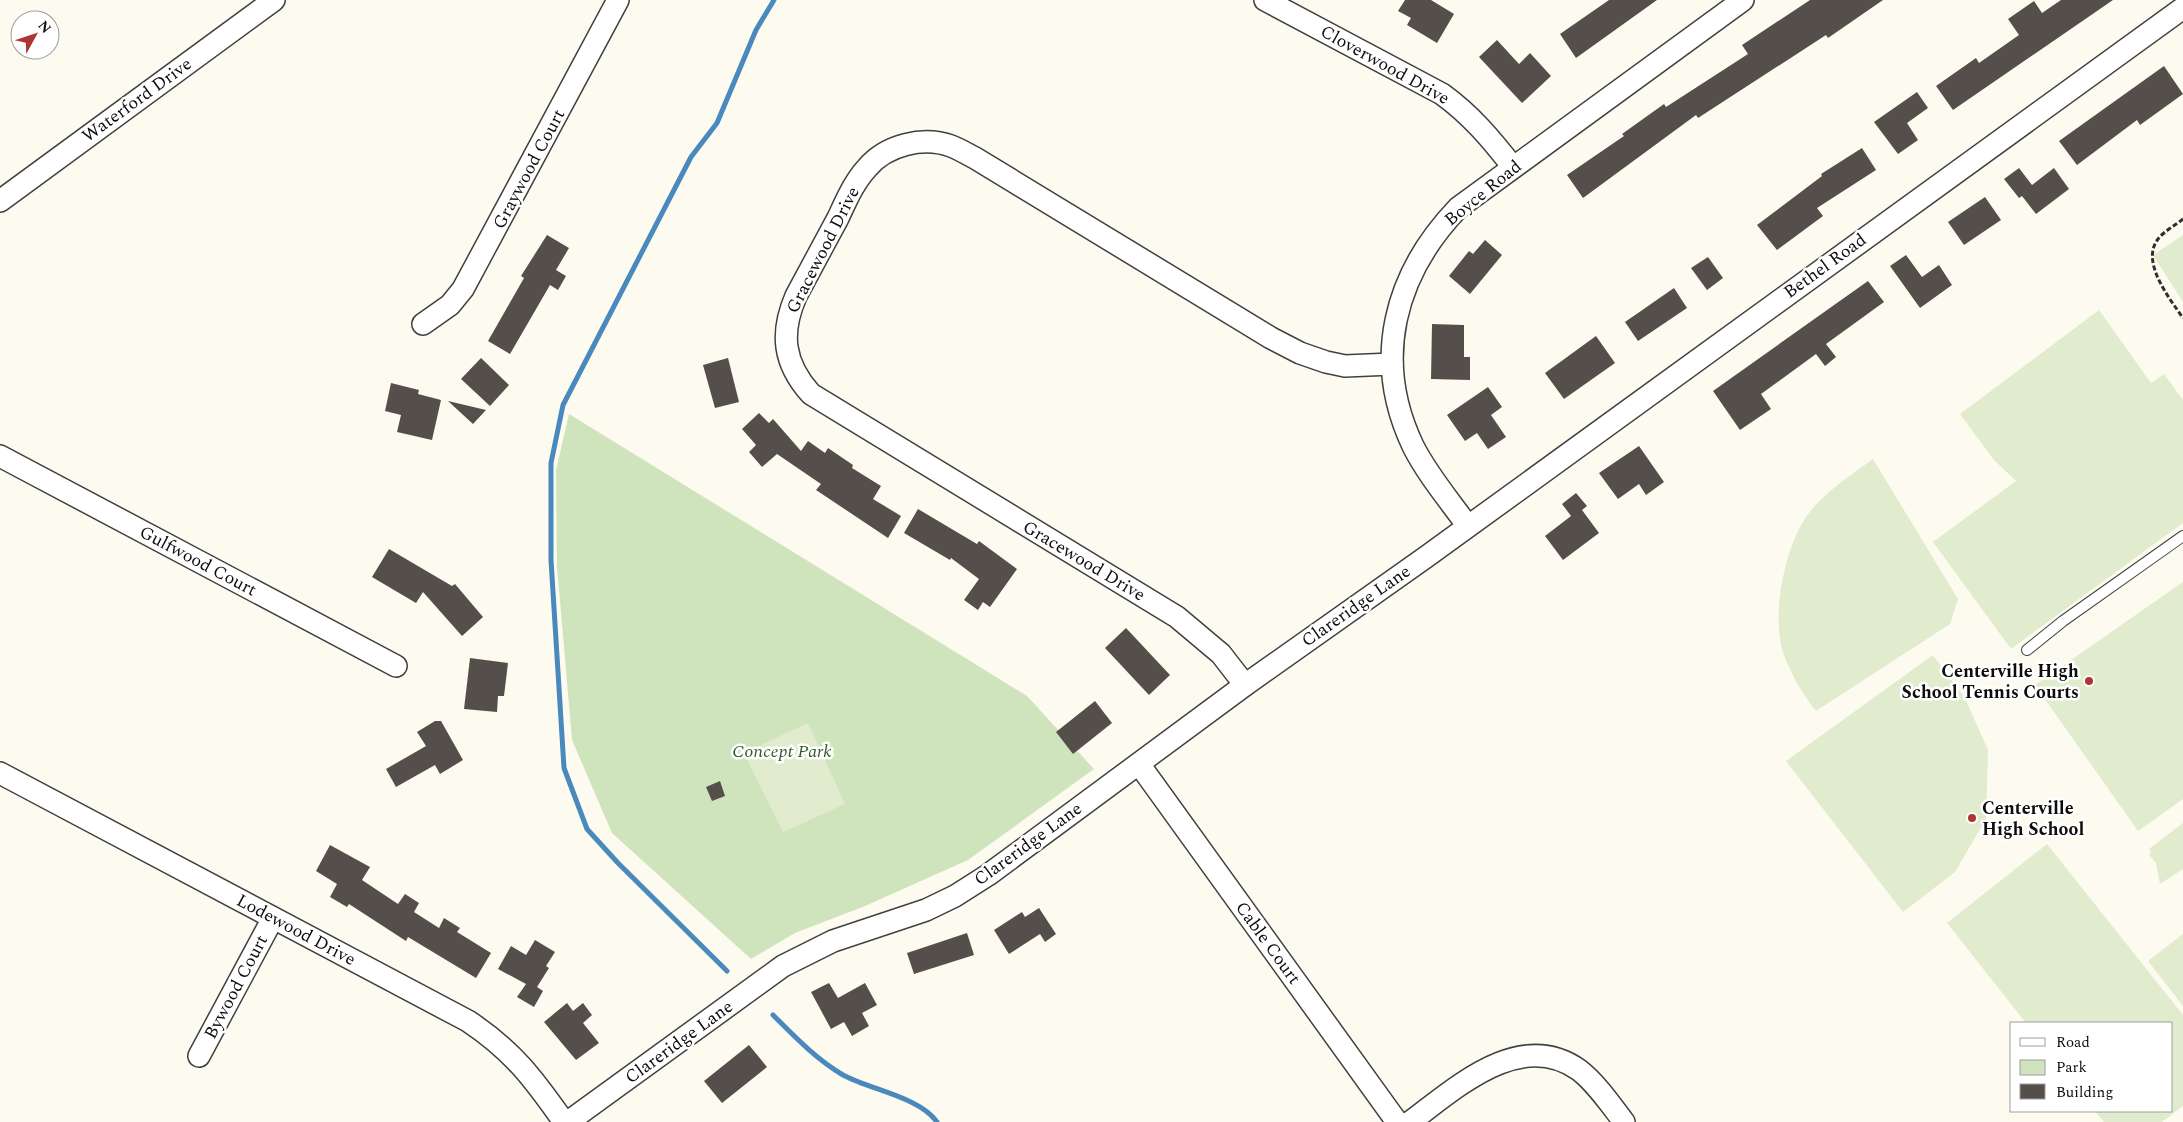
<svg xmlns="http://www.w3.org/2000/svg" width="2183" height="1122" viewBox="0 0 2183 1122" font-family="Spectral,serif">
	<style>
		.green { fill: #cfe4bd }
		.pitch { fill: #e0eccd }
		.lines { fill: none; stroke-linecap: round; stroke-linejoin: round }
		.stream { stroke: #4a89bd; stroke-width: 5 }
		.building { fill: #544f4b }
		.service-casing { stroke: #404040; stroke-width: 12 }
		.minor-casing { stroke: #404040; stroke-width: 24 }
		.path { stroke: #2f2f2f; stroke-width: 3; stroke-dasharray: 5 2.5; stroke-linecap: butt }
		.service { stroke: #fff; stroke-width: 10 }
		.minor { stroke: #fff; stroke-width: 21 }
		.poi-dot { fill: #ac3636; stroke: #fff; stroke-width: 2 }
		.labels { text-anchor: middle; dominant-baseline: central; stroke-width: 5; stroke-linejoin: round; paint-order: stroke }
		.street-label { font-size: 18px; fill: #0d0d0d; stroke: #fff }
		.poi-label { font-size: 18px; font-weight: bold; fill: #0d0d0d; stroke: #fff; text-anchor: end }
		.park-label { font-size: 18px; font-style: italic; fill: #2e5d25; stroke: #fff }
	</style>
	<rect width="100%" height="100%" fill="#fdfbef"/>
	<!-- green -->
	<polygon class="green" points="569,414 1027,696 1094,769 968,860 865,906 795,933 751,959 612,833 572,740 557,566 556,470"/>
	<!-- pitch -->
	<g class="pitch">
		<polygon points="2183,235 2183,302 2153,255"/>
		<polygon points="2099,310 2151,383 2164,374 2183,400 2183,523 2011,649 1933,542 2016,481 1994,460 1960,414"/>
		<path d="M1873 459 1958 599 1950 624 1816 711C1803 695 1791 674 1784 655 1770 617 1785 544 1809 513 1826 491 1851 475 1873 459Z"/>
		<polygon points="2183,582 2183,799 2138,831 2035,685"/>
		<polygon points="1933,655 1965,698 1988,750 1986,819 1955,872 1903,912 1786,761"/>
		<polygon points="808,723 845,804 783,832 744,753"/>
		<polygon points="2183,823 2183,869 2160,884 2156,863 2149,855 2151,852 2149,849"/>
		<polygon points="2047,844 2183,1015 2183,1106 2162,1122 2104,1122 2095,1111 2172,1111 2172,1023 2026,1023 1947,923"/>
		<polygon points="2183,934 2183,1006 2148,961"/>
	</g>
	<g class="lines">
		<!-- stream -->
		<g class="stream">
			<polyline points="727,971 618,863 587,829 564,768 551,560 551,463 563,405 691,157 717,123 756,30 774,0"/>
			<path d="M773 1015C795 1037 816 1059 843 1075 871 1090 919 1097 937 1122"/>
		</g>
	</g>
	<!-- building -->
	<g class="building">
		<polygon points="1405,0 1431,0 1454,14 1437,43 1407,25 1411,18 1398,11"/>
		<polygon points="1609,0 1657,0 1576,58 1560,34"/>
		<polygon points="1810,0 1883,0 1828,38 1826,35 1698,118 1696,115 1583,198 1567,175 1624,136 1622,134 1664,104 1666,107 1748,54 1742,45"/>
		<polygon points="2061,0 2113,0 1953,110 1936,86 1976,58 1979,63 2019,35 2008,19 2034,1 2042,13"/>
		<polygon points="1497,40 1519,64 1530,53 1551,76 1522,103 1479,57"/>
		<polygon points="2164,66 2183,94 2140,125 2137,120 2077,165 2059,141"/>
		<polygon points="1917,92 1928,108 1907,123 1918,140 1898,154 1874,122"/>
		<polygon points="1862,148 1876,170 1817,208 1823,216 1777,250 1757,225 1822,176 1821,174"/>
		<polygon points="2019,168 2032,185 2054,168 2069,189 2036,214 2022,196 2019,198 2004,179"/>
		<polygon points="1985,197 2001,220 1964,245 1948,222"/>
		<polygon points="547,235 569,248 556,270 566,276 558,290 550,285 510,354 488,341 524,278 521,276"/>
		<polygon points="1485,240 1502,255 1470,294 1449,276 1469,251 1473,254"/>
		<polygon points="1906,255 1922,277 1939,265 1952,285 1920,308 1890,266"/>
		<polygon points="1708,257 1723,278 1707,290 1691,268"/>
		<polygon points="1868,281 1884,302 1826,344 1836,357 1825,366 1816,354 1761,394 1771,409 1740,430 1713,391"/>
		<polygon points="1674,288 1687,308 1638,341 1625,322"/>
		<polygon points="1432,324 1464,325 1464,357 1470,357 1470,380 1431,379"/>
		<polygon points="1596,336 1615,363 1564,399 1545,373"/>
		<polygon points="481,358 509,385 490,406 461,379"/>
		<polygon points="728,358 739,402 715,408 703,365"/>
		<polygon points="391,383 419,390 418,394 441,400 432,440 397,432 401,415 385,411"/>
		<polygon points="1488,387 1502,407 1491,415 1506,437 1488,449 1477,433 1465,441 1447,415"/>
		<polygon points="448,401 486,410 473,424"/>
		<polygon points="759,413 769,423 773,419 801,451 808,441 825,453 828,448 853,465 852,468 881,486 873,499 901,516 888,538 816,490 821,484 777,454 762,467 749,452 756,445 742,429"/>
		<polygon points="1639,446 1664,482 1646,495 1639,484 1618,499 1599,473"/>
		<polygon points="1576,493 1587,506 1582,510 1599,533 1563,560 1545,536 1571,516 1562,504"/>
		<polygon points="918,509 977,544 979,541 1017,569 990,607 983,602 978,610 964,600 979,579 951,558 950,560 904,533"/>
		<polygon points="389,549 452,586 455,584 483,617 462,636 423,592 416,603 372,577"/>
		<polygon points="1126,628 1170,675 1149,695 1105,648"/>
		<polygon points="470,658 508,663 504,696 498,696 497,712 464,709"/>
		<polygon points="1095,701 1112,723 1073,754 1056,732"/>
		<polygon points="435,721 441,721 463,760 440,774 435,765 396,787 386,769 426,746 417,732"/>
		<polygon points="720,781 725,796 712,801 706,787"/>
		<polygon points="330,845 370,867 362,880 398,904 405,894 419,903 414,912 439,928 444,918 460,928 457,932 491,953 476,978 408,937 406,941 349,904 347,907 330,897 337,884 316,871"/>
		<polygon points="1039,908 1056,934 1045,942 1040,934 1009,954 994,930 1022,912 1025,917"/>
		<polygon points="967,933 974,955 914,974 907,953"/>
		<polygon points="535,940 555,952 546,966 549,968 537,987 543,991 534,1007 517,997 526,984 498,969 511,946 526,955"/>
		<polygon points="829,983 838,998 865,983 877,1005 862,1013 869,1026 852,1036 844,1022 831,1029 811,992"/>
		<polygon points="567,1003 573,1011 583,1003 592,1015 583,1023 599,1043 576,1060 544,1022"/>
		<polygon points="749,1045 767,1067 722,1103 704,1081"/>
	</g>
	<g class="lines">
		<defs>
			<polyline id="service" points="2027,650 2063,621 2183,536"/>
			<g id="minor">
				<path d="M1265 0 1442 94C1471 115 1491 139 1513 167"/>
				<polyline points="0,201 274,0"/>
				<polyline points="423,324 450,305 463,289 618,0"/>
				<polyline points="0,456 396,666"/>
				<path d="M1467 525C1449 500 1427 474 1413 446 1372 360 1394 275 1458 208L1743 0"/>
				<path d="M1245 685 1221 654 1177 617 811 394C783 363 780 333 796 296 810 270 824 244 838 218 846 201 854 182 867 168 886 145 923 136 951 146 959 149 967 154 975 158L1271 338 1300 353 1326 362 1345 366 1392 364"/>
				<polyline points="1139,764 1397,1122"/>
				<path d="M0 773 468 1021C513 1051 533 1078 564 1122"/>
				<polyline points="199,1056 273,918"/>
				<polyline points="568,1122 783,966 833,941 926,910 955,896 988,875 1245,685 1426,557 2183,8"/>
				<path d="M1410 1122C1456 1088 1520 1028 1579 1070 1596 1083 1611 1105 1624 1122"/>
			</g>
		</defs>
		<!-- service casing -->
		<use href="#service" class="service-casing"/>
		<!-- minor casing -->
		<use href="#minor" class="minor-casing"/>
		<!-- path -->
		<path class="path" d="M2183 219C2176 225 2164 231 2158 239 2140 262 2170 299 2183 318"/>
		<!-- service -->
		<use href="#service" class="service"/>
		<!-- minor -->
		<use href="#minor" class="minor"/>
	</g>
	<!-- markers -->
	<g class="poi-dot">
		<circle cx="2089" cy="681" r="5"/>
		<circle cx="1972" cy="818" r="5"/>
	</g>
	<g class="labels">
		<!-- street labels -->
		<g class="street-label">
			<text transform="translate(1385 65) rotate(29)">Cloverwood Drive</text>
			<text transform="translate(137 100) rotate(-36)">Waterford Drive</text>
			<text transform="translate(529 169) rotate(-62)">Graywood Court</text>
			<text transform="translate(1483 193) rotate(-39)">Boyce Road</text>
			<text transform="translate(823 250) rotate(-63)">Gracewood Drive</text>
			<text transform="translate(1825 266) rotate(-36)">Bethel Road</text>
			<text transform="translate(198 561) rotate(28)">Gulfwood Court</text>
			<text transform="translate(1084 561) rotate(31)">Gracewood Drive</text>
			<text transform="translate(1356 606) rotate(-35)">Clareridge Lane</text>
			<text transform="translate(1028 844) rotate(-36)">Clareridge Lane</text>
			<text transform="translate(296 930) rotate(28)">Lodewood Drive</text>
			<text transform="translate(1268 943) rotate(54)">Cable Court</text>
			<text transform="translate(236 987) rotate(-62)">Bywood Court</text>
			<text transform="translate(679 1042) rotate(-36)">Clareridge Lane</text>
		</g>
		<!-- poi labels -->
		<g class="poi-label">
			<text x="2079" y="671">Centerville High<tspan x="2079" dy="21">School Tennis Courts</tspan></text>
			<text x="1982" y="808" text-anchor="start">Centerville<tspan x="1982" dy="21">High School</tspan></text>
		</g>
		<!-- park labels -->
		<g class="park-label">
			<text x="782" y="751">Concept Park</text>
		</g>
	</g>
	<!-- legend -->
	<rect x="2010" y="1022" width="162" height="90" fill="#ffffff" stroke="#9e9e9e"/>
	<rect x="2020" y="1038" width="25" height="8" fill="#ffffff" stroke="#9e9e9e"/>
	<text x="2056" y="1047" font-size="15" fill="#0d0d0d">Road</text>
	<rect x="2020" y="1060" width="25" height="15" fill="#cfe4bd" stroke="#9e9e9e"/>
	<text x="2056" y="1072" font-size="15" fill="#0d0d0d">Park</text>
	<rect x="2020" y="1084" width="25" height="15" fill="#544f4b" stroke="#9e9e9e"/>
	<text x="2056" y="1097" font-size="15" fill="#0d0d0d">Building</text>
	<!-- north arrow -->
	<g transform="translate(35 35) rotate(50)"><circle r="24" fill="#ffffff" stroke="#9e9e9e"/>
	<path d="M0-4L9 19L0 12L-9 19Z" fill="#ac3636"/>
	<text y="-8" font-size="14" font-weight="bold" text-anchor="middle" fill="#0d0d0d">N</text>
	</g>
</svg>
